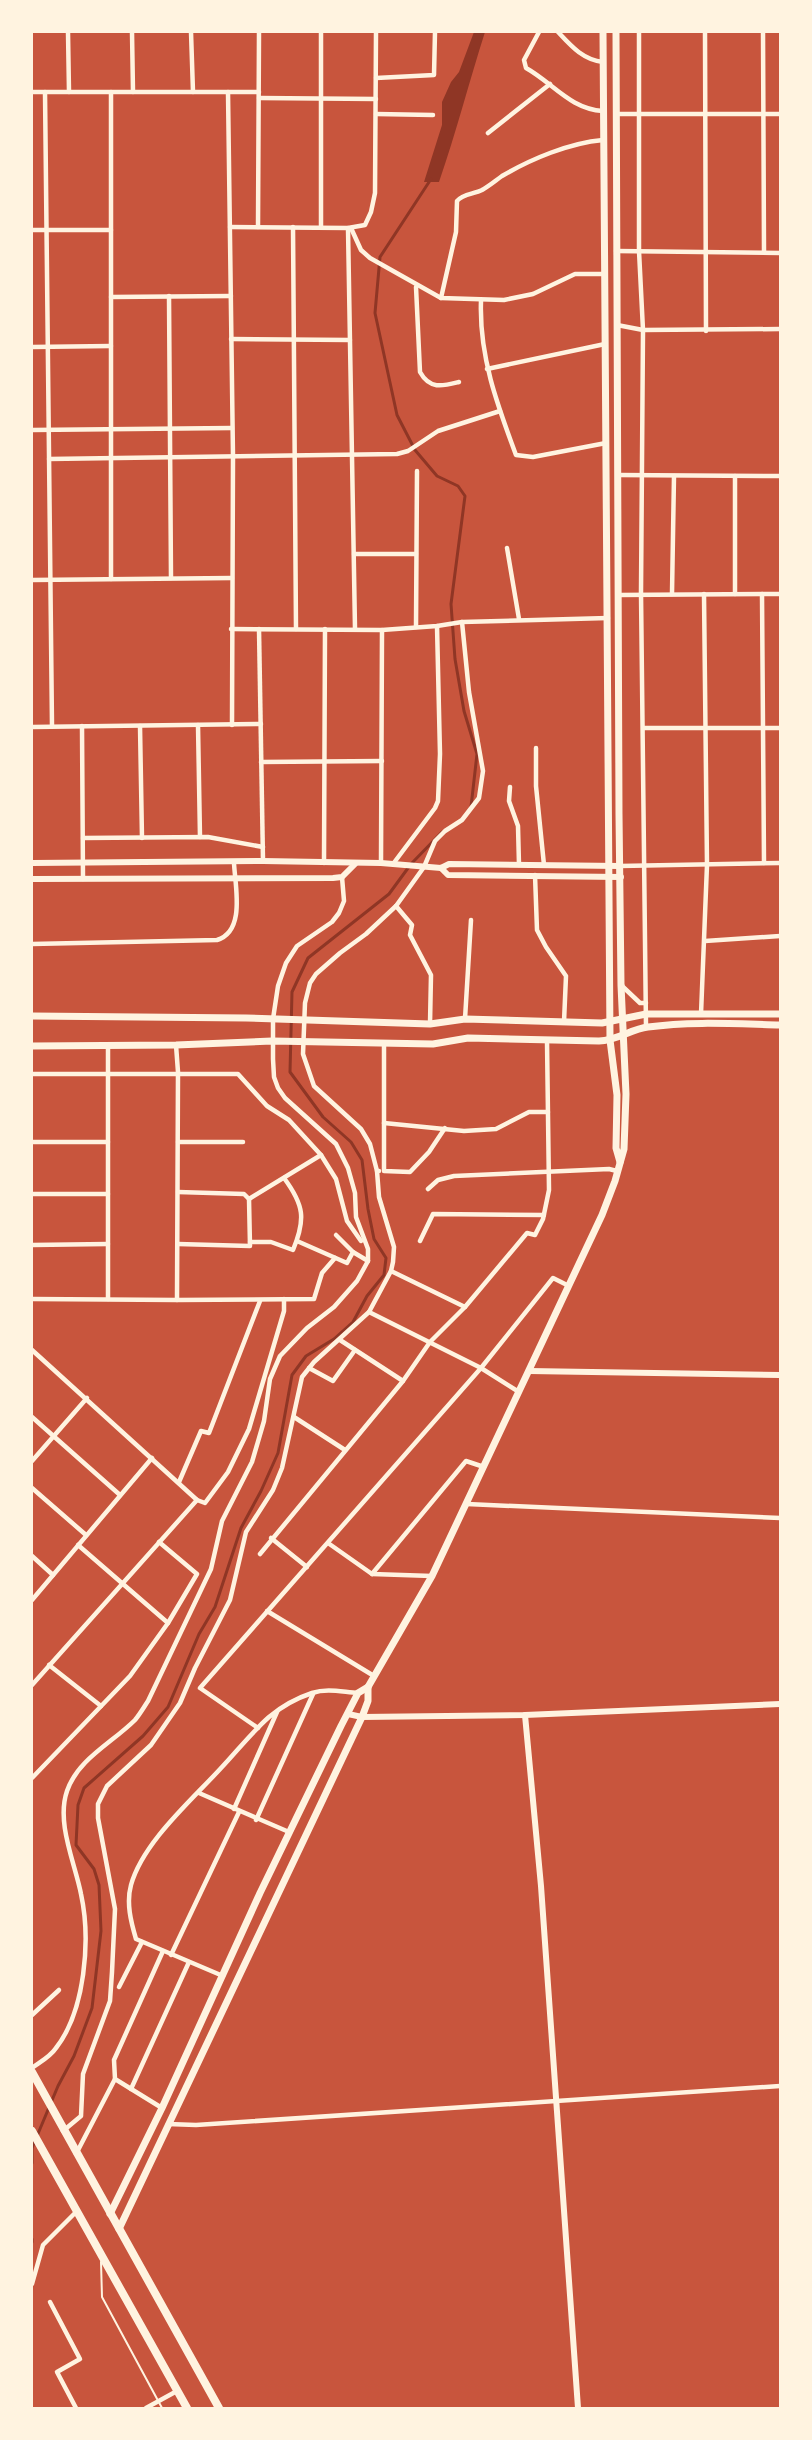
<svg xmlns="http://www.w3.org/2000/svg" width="812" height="2440" viewBox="0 0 812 2440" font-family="'PT Sans',sans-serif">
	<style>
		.water { fill: #8f3625 }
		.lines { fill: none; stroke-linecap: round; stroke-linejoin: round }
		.stream { stroke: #8f3625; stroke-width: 3 }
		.service { stroke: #fff3e0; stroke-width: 2 }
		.minor { stroke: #fff3e0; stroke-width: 4.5 }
		.tertiary { stroke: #fff3e0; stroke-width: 6 }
		.secondary { stroke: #fff3e0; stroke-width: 7 }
		.primary { stroke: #fff3e0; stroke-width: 8 }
	</style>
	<rect width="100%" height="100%" fill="#c8553d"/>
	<!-- water -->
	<path class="water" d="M474 32H485C469 82 456 133 439 182H424L442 125V102L451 82 459 72Z"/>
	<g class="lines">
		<!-- stream -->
		<g class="stream">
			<polyline points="431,179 380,257 375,313 397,415 415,450 437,476 458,486 465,496 451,604 455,659 464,711 477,754 471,807"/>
			<polyline points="32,2163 32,2148 58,2086 74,2056 92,2008 101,1931 99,1885 94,1869 76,1845 78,1805 84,1788 143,1736 168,1707 199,1634 215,1607 241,1528 261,1491 278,1453 292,1375 306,1356 334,1339 353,1322 367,1296 384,1275 386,1258 374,1239 368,1209 362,1160 351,1142 323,1117 290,1072 292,992 308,958 389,894 411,864 442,832"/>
			<polyline points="32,2239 32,2242"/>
		</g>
		<!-- service -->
		<polyline class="service" points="101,2262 102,2297 162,2408"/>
		<!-- minor -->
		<g class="minor">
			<polyline points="68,32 69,92"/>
			<polyline points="132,32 133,92"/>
			<polyline points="191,32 193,92"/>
			<polyline points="321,32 321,227"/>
			<path d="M539 32 524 60 526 68C553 83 570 109 603 111"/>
			<path d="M558 32C571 46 583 60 603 62"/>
			<polyline points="639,32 639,251 643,330 641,593 646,1027"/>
			<polyline points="705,32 706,331"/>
			<polyline points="763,32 764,252"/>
			<polyline points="376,78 434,75 435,32"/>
			<polyline points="32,92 259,92"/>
			<polyline points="45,92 52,726"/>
			<polyline points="228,92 233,456 232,725"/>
			<polyline points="259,98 376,99"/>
			<polyline points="376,114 433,115"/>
			<polyline points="617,114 780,114"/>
			<polyline points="488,133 550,84"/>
			<polyline points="230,227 348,228 365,225 371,212 375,193 376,32"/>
			<polyline points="258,227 259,32"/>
			<polyline points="293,227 296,629"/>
			<polyline points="348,228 355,629"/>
			<polyline points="351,228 361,250 370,258 441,298 504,300 533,294 575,274 604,274"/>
			<polyline points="32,230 111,230"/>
			<polyline points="616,251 780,253"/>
			<path d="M416 287 420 372C430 390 443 386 459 382"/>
			<polyline points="169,296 171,578"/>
			<polyline points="111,297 231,296"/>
			<path d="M441 298 456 232 457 201C462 194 474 194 482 190 489 186 495 181 502 176 531 159 569 143 603 140"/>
			<path d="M481 301C479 356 497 404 516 455L533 457 606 443"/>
			<polyline points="617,325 643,330 780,329"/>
			<polyline points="231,339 350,340"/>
			<polyline points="32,347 111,346"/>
			<polyline points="487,369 605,344"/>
			<polyline points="32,430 232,428"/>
			<polyline points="49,459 397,454 408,451 438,431 500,411"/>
			<polyline points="618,475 780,476"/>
			<polyline points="507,548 519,619"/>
			<polyline points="354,554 416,554"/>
			<polyline points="111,579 111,92"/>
			<polyline points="32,580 232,578"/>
			<polyline points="672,594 674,476"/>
			<polyline points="735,594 735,476"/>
			<polyline points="762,594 764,863"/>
			<polyline points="618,595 780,594"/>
			<polyline points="416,627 417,471"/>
			<polyline points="231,629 382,630 437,626 462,622 608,618"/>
			<polyline points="259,629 263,861"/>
			<polyline points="198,725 200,837"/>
			<polyline points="82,726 83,879"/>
			<polyline points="140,726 142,838"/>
			<polyline points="32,727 261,724"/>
			<polyline points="644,728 780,728"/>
			<polyline points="536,748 536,786 544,865"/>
			<polyline points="261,762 382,761"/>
			<polyline points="510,787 509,801 518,826 519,865"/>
			<polyline points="83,838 208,837 263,847"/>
			<polyline points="324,863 325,629"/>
			<polyline points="381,863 382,630"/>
			<polyline points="393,864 435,808 438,801 440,754 437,626"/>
			<polyline points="620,866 780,863"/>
			<polyline points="535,875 537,930 546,947 566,976 564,1022"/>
			<polyline points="396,906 412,925 410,935 431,975 430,1024"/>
			<polyline points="705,941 780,936"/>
			<path d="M32 944 217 940C246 931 235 886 234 863"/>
			<polyline points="621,985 640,1003 646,1003"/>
			<polyline points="701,1014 707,865 704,594"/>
			<polyline points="465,1019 471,920"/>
			<polyline points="384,1043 384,1171 410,1172 429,1152 445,1128"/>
			<polyline points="108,1045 108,1299"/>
			<polyline points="32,1074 238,1074 267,1106 289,1120 321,1155 336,1179 347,1221 361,1241"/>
			<polyline points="384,1123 464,1131 496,1129 529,1112 548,1112"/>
			<polyline points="32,1142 108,1142"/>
			<polyline points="178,1142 243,1142"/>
			<polyline points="377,1171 370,1144 361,1129 314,1086 303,1054 305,1003 310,983 316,974 340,953 366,934 396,906 424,867 435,841 445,831 462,820 479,798 483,771 469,692 462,622"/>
			<polyline points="428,1189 438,1180 454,1176 609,1169 617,1171"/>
			<polyline points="32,1194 108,1194"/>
			<polyline points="249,1199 321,1155"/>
			<polyline points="336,1235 353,1252"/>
			<polyline points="297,1241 347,1263 353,1252 368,1261"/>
			<polyline points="420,1241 433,1214 544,1215"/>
			<path d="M250 1242H271L293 1250C306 1219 304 1205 284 1178"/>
			<polyline points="178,1244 250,1246 249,1199 244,1194 178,1192"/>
			<polyline points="32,1245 108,1244"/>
			<polyline points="391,1271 465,1307"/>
			<polyline points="32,1299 177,1300 178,1072 176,1045"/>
			<polyline points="177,1300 314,1299 322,1273 335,1258"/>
			<polyline points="369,1312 391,1271 393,1262 394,1247 379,1197 377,1171 379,1171"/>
			<polyline points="340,1340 403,1381"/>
			<polyline points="32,1350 197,1500 205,1503 228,1472 249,1429 284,1311 284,1299"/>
			<polyline points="309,1368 333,1381 355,1350"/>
			<polyline points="32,1417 120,1495"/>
			<polyline points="294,1417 345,1450"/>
			<polyline points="32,1461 87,1398"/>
			<polyline points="179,1482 201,1431 209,1433 260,1301"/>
			<polyline points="32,1488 86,1535"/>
			<polyline points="467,1504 780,1518"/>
			<polyline points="271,1538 307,1567"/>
			<polyline points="328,1543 372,1574 432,1576"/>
			<polyline points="78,1545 168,1623"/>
			<polyline points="260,1554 403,1381 430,1342 465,1307 527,1233 535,1235 543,1219 549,1190 547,1041"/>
			<polyline points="32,1556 53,1575"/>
			<polyline points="372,1574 466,1461 484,1467"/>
			<polyline points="32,1600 152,1458"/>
			<polyline points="267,1611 374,1676"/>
			<polyline points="49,1665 101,1706"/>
			<polyline points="32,1685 197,1500"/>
			<polyline points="258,1728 200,1688 481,1368 553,1278 569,1286"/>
			<polyline points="32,1778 130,1676 168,1623 197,1574 159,1542"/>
			<polyline points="199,1793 289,1832"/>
			<polyline points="234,1809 277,1712"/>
			<polyline points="256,1820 313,1694"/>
			<polyline points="171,1955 239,1812"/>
			<path d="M223 1976 136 1939C131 1922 126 1903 131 1885 143 1842 192 1800 222 1767 237 1751 252 1732 269 1717 281 1707 297 1698 312 1693 327 1688 342 1692 358 1693"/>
			<polyline points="119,1987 142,1942"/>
			<polyline points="32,2015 59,1990"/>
			<path d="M32 2068C40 2062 50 2057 56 2048 85 2011 91 1940 81 1894 75 1863 56 1823 67 1791 78 1759 112 1743 135 1720 140 1714 144 1707 148 1701L211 1569 222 1521 252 1462 264 1421 270 1379 280 1356 307 1328 334 1307 357 1281 368 1261V1249L356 1217 355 1193 348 1168 336 1144 285 1098 278 1088 274 1077 273 1059V1019L278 986 286 963 297 946 332 922 339 913 344 901 342 877"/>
			<polyline points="131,2089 189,1962"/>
			<polyline points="162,2108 115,2079 114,2060 163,1951"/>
			<polyline points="168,2124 196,2125 780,2086"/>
			<polyline points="63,2131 81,2116 83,2074 110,2001 112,1972 115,1909 98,1818 98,1804 107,1786 151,1745 180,1703 195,1668 230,1600 246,1532 273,1490 282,1468 302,1377 314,1362 369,1312 481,1368 519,1392"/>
			<polyline points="76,2154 115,2079"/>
			<polyline points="32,2284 43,2245 76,2212"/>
			<polyline points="50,2302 80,2359 57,2372 76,2408"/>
			<polyline points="146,2408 177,2391"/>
		</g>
		<!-- tertiary -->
		<g class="tertiary">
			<polyline points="32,863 263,861 381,863 441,868 449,864 620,866"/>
			<polyline points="441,868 448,875 621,877"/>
			<polyline points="32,879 333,878 342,877 355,864"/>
			<polyline points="529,1371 780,1375"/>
			<polyline points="348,1714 362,1717 525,1715 780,1704"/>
			<polyline points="525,1715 541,1886 578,2408"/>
		</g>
		<!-- secondary -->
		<g class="secondary">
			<polyline points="603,32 610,1040 617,1095 616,1148 620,1162"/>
			<polyline points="32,1016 246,1018 430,1024 465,1019 602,1023 646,1014 780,1014"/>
			<path d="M32 1046 176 1045 272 1041 433 1044 468 1038 599 1041C618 1040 631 1029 648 1027 691 1021 737 1024 780 1025"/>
			<polyline points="110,2214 162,2108 260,1893 341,1726 358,1693 368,1687"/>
			<polyline points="119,2229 362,1717 368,1701 368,1687 432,1576 602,1215 615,1181 624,1149 626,1094 621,985 619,814 616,32"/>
		</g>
		<!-- primary -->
		<g class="primary">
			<polyline points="32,2072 219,2408"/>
			<polyline points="32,2131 187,2408"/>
		</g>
	</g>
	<!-- border -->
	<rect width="812" height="2440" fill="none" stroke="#fff3e0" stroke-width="66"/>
</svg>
